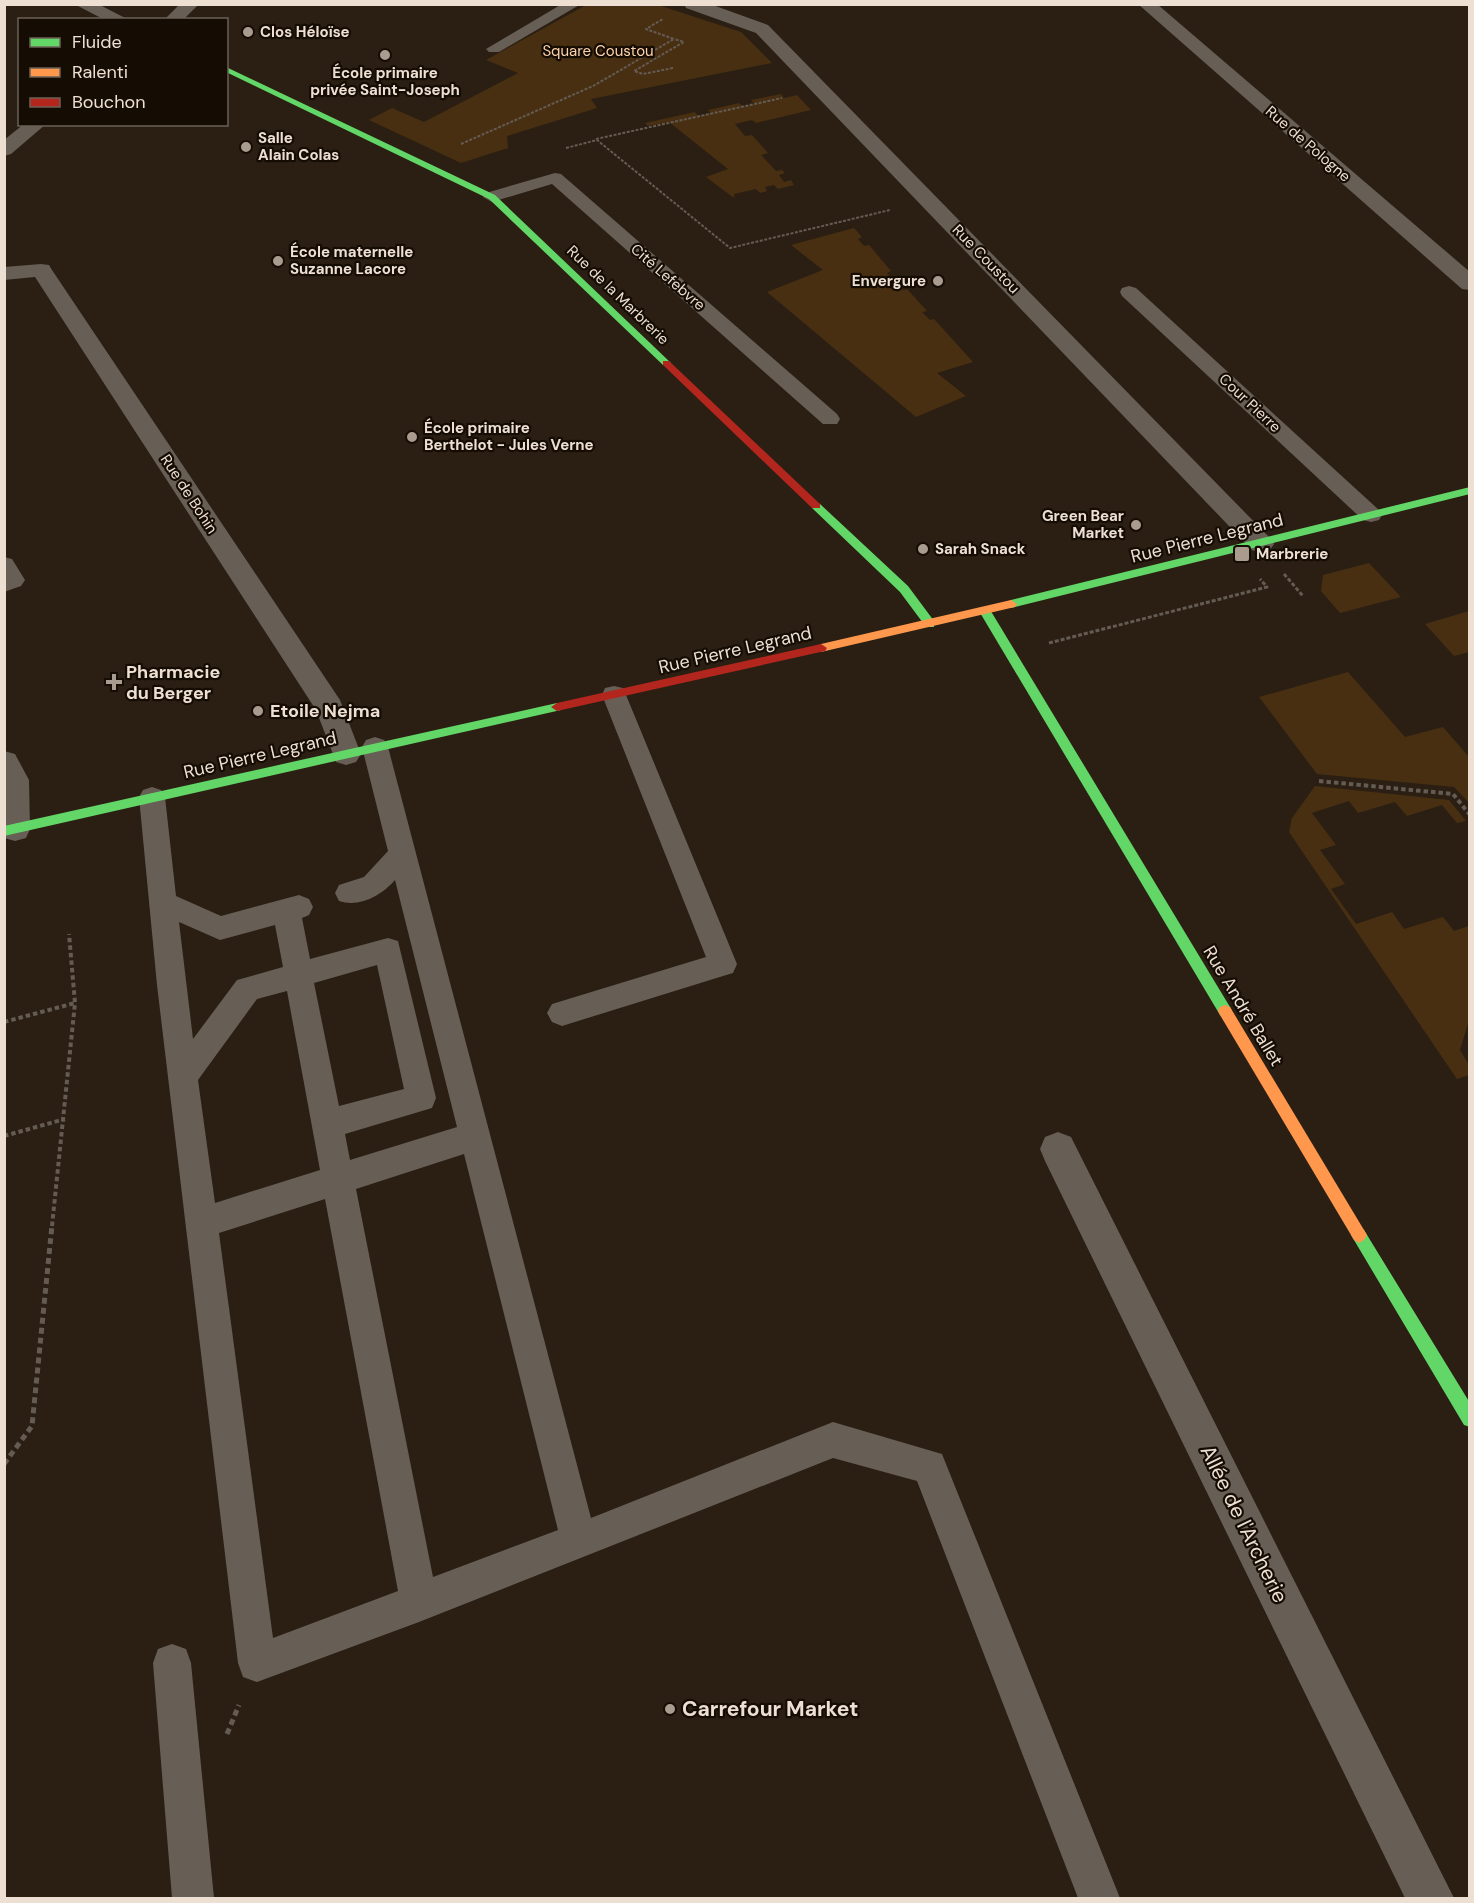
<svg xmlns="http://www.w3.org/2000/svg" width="1474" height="1903" viewBox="0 0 1474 1903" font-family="'DM Sans',sans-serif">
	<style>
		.green { fill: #482f12 }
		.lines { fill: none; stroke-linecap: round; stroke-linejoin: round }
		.path-far3 { stroke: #645b53; stroke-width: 2; stroke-dasharray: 3 1.5; stroke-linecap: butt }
		.path-far2 { stroke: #645b53; stroke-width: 3; stroke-dasharray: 4 2; stroke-linecap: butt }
		.path-far1 { stroke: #645b53; stroke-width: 4; stroke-dasharray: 4.5 3; stroke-linecap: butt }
		.path { stroke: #645b53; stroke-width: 5; stroke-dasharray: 6 4; stroke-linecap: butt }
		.lane { fill: #675e55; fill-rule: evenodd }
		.street { fill: #675e55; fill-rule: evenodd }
		.fast { fill: #63d668; fill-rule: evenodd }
		.slow { fill: #ff974d; fill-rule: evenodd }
		.jam { fill: #b3261e; fill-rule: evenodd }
		.poi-dot { fill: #a99c8f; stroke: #150c04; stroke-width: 2 }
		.labels { text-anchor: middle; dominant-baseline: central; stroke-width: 4.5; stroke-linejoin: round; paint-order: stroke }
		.far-poi-label { font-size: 15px; font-weight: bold; fill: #eddfd2; stroke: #150c04; text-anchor: start }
		.far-park-label { font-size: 15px; fill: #fcd3ab; stroke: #150c04 }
		.far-street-label { font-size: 15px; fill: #eddfd2; stroke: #150c04 }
		.street-label { font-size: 18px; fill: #eddfd2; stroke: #150c04 }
		.poi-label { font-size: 18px; font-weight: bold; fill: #eddfd2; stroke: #150c04; text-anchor: start }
		.near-street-label { font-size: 21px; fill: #eddfd2; stroke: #150c04 }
		.near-poi-label { font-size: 21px; font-weight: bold; fill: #eddfd2; stroke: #150c04; text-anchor: start }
	</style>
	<rect width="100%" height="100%" fill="#2a1f12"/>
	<!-- green -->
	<g class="green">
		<polygon points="586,5 658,5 741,32 772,63 591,99 597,108 507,136 508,148 461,163 369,120 392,108 424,122 518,73 486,60"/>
		<polygon points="781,94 784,98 797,95 811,110 756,123 752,120 735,124 745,136 752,135 768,153 761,155 776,171 782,170 785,173 779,175 784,182 791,180 794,185 778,189 774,185 765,187 767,191 760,193 756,189 734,194 734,198 706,177 728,169 669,122 648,126 645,123 695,112 698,116 710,113 708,110 739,103 743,106 754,104 751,100"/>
		<polygon points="854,228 862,237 858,239 864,246 869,245 891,271 887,273 903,290 907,289 927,311 922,312 930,320 934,319 973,362 937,373 966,396 916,417 767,292 823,270 791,245"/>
		<polygon points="1369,563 1401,597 1340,613 1321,591 1323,575"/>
		<polygon points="1469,611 1469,652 1454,656 1425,624"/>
		<polygon points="1348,672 1405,737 1443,727 1469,757 1469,803 1454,787 1317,774 1259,697"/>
		<polygon points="1315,786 1449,800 1466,821 1457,823 1442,805 1407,816 1395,802 1358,813 1349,801 1312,813 1336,845 1320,850 1345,884 1331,889 1356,924 1392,912 1404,929 1443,917 1454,931 1469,926 1469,1020 1460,1050 1469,1065 1469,1075 1457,1079 1289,832 1292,818"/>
	</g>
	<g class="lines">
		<!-- path-far3 -->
		<g class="path-far3">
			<polyline points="673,68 643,74 634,71 684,42 674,39"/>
			<polyline points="596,139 782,98"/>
			<polyline points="461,144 593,86 674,39 646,29 663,19"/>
			<polyline points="566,148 597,140 730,248 890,210"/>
		</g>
		<!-- path-far2 -->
		<g class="path-far2">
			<polyline points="1284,574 1303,596"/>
			<polyline points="1049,643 1267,587 1260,579"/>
		</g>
		<!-- path-far1 -->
		<g class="path-far1">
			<polyline points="1319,781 1453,794 1470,815"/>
			<polyline points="4,1022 75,1003"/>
			<polyline points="4,1136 65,1119"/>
			<polyline points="52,1226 75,1003 69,934"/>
		</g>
		<!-- path -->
		<g class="path">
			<polyline points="4,1464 32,1426 52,1225"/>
			<polyline points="227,1734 239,1705"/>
		</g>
		<!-- lane -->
		<g class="lane">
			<polygon points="562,4 581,4 499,52 489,52 486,49"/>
			<polygon points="555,173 561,174 837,414 840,419 837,424 823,424 552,184 492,202 483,197 486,193"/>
			<polygon points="1129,286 1136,288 1379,510 1382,515 1379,520 1371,522 1363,520 1122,296 1120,292 1122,288"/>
			<polygon points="4,557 12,559 25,580 21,586 4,592"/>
			<polygon points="614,686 623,688 626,695 737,964 733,973 723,976 562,1026 552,1022 547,1013 552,1004 706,957 602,695 605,688"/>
			<path d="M375 737 384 740 388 747 591 1518 833 1422 942 1454 1120 1898H1078L917 1481 833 1458 419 1622 257 1682 243 1677 238 1663 157 985 139 797 143 790 152 787 161 790 165 797 176 896 221 916 299 895 309 899 313 907 309 915 302 918 310 959 388 938 398 941 436 1098 432 1108 345 1134 350 1160 457 1127 395 880C382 895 360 908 339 901L335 893 339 885 364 877 388 851 362 747 366 740ZM179 922 220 940 275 925 283 967 237 980 193 1039ZM377 965 404 1089 339 1106 314 983ZM287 991 320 1170 215 1203 198 1080 257 999ZM464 1154 558 1530 433 1577 356 1189ZM325 1199 398 1591 273 1638 219 1233Z"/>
			<polygon points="172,1644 186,1649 191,1663 214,1898 172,1898 153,1663 158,1649"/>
		</g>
		<!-- street -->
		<g class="street">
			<polygon points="74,4 98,4 129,20 105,20"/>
			<polygon points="180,4 199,4 183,20 164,20"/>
			<polygon points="684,4 710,4 768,25 1270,538 1274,544 1270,550 1261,553 1252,550 756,33 686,8"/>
			<polygon points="1138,4 1157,4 1470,272 1470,290 1462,289"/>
			<polygon points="24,124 46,124 11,154 4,156 4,140"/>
			<polygon points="41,264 49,265 52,270 340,700 361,754 356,762 346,765 336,762 316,710 35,277 4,280 4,267"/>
			<polygon points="4,751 15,754 29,780 30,829 26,838 15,841 4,838"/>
			<polygon points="1058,1132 1071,1137 1454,1898 1405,1898 1045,1161 1040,1149 1045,1137"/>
		</g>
		<!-- fast -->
		<g class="fast">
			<polygon points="226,67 495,195 671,363 663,365 489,199 226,72"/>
			<polygon points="1470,487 1470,494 1011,608 1005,604 1011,600"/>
			<polygon points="816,503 820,504 908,586 934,621 934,627 926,627 900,592 812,508 812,504"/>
			<polygon points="985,607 989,608 1230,1007 1232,1011 1230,1015 1225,1017 1220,1015 979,611"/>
			<polygon points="557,703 561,704 563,707 561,710 4,836 4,826"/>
			<polygon points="1359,1227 1364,1230 1470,1403 1470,1427 1464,1425 1354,1240 1351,1235 1354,1230"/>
		</g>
		<!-- slow -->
		<g class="slow">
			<polygon points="1011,600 1017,604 1015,607 821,652 815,648 821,644"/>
			<polygon points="1225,1005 1230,1007 1364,1230 1367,1235 1364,1240 1359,1243 1354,1240 1220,1015 1218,1011 1220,1007"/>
		</g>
		<!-- jam -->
		<g class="jam">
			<polygon points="663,361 669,361 820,504 820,508 812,508 663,365"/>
			<polygon points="821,644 827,648 825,651 557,711 551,707 557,703"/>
		</g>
	</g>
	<!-- markers -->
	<g class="poi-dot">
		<circle cx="248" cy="32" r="6"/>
		<circle cx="385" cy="55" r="6"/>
		<circle cx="246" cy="147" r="6"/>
		<circle cx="278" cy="261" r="6"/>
		<circle cx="938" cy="281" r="6"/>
		<circle cx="412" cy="437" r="6"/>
		<circle cx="1136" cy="525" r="6"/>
		<circle cx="923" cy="549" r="6"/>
		<rect x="1234" y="546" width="16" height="16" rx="3"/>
		<path d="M111 673h6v6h6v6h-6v6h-6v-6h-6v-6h6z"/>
		<circle cx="258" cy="711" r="6"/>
		<circle cx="670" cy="1709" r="6"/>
	</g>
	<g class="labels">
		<!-- far-poi labels -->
		<g class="far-poi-label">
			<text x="260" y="32">Clos Héloïse</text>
			<text x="385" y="73" text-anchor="middle">École primaire<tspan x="385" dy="17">privée Saint-Joseph</tspan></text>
			<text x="258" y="138">Salle<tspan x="258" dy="17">Alain Colas</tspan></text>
			<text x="290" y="252">École maternelle<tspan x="290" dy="17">Suzanne Lacore</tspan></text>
			<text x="926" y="281" text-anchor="end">Envergure</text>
			<text x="424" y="428">École primaire<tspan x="424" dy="17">Berthelot - Jules Verne</tspan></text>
			<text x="1124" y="516" text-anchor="end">Green Bear<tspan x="1124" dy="17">Market</tspan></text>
			<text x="935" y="549">Sarah Snack</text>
			<text x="1256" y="554">Marbrerie</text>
		</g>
		<!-- far-park labels -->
		<g class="far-park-label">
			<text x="598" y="51">Square Coustou</text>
		</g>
		<!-- far-street labels -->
		<g class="far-street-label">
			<text transform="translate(1308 144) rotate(41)">Rue de Pologne</text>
			<text transform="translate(986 259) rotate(46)">Rue Coustou</text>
			<text transform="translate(668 277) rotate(41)">Cité Lefebvre</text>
			<text transform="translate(618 295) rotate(44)">Rue de la Marbrerie</text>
			<text transform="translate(1250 403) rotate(43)">Cour Pierre</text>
			<text transform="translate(189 494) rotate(57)">Rue de Bohin</text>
		</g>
		<!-- street labels -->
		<g class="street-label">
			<text transform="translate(1207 538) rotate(-14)">Rue Pierre Legrand</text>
			<text transform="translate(735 650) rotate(-13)">Rue Pierre Legrand</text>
			<text transform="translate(260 755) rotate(-13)">Rue Pierre Legrand</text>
			<text transform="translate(1243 1006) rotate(59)">Rue André Ballet</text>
		</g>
		<!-- poi labels -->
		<g class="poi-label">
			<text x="126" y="672">Pharmacie<tspan x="126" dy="21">du Berger</tspan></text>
			<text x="270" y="711">Etoile Nejma</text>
		</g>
		<!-- near-street labels -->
		<g class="near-street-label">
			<text transform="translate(1244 1524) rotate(64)">Allée de l'Archerie</text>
		</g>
		<!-- near-poi labels -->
		<g class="near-poi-label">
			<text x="682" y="1709">Carrefour Market</text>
		</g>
	</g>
	<!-- border -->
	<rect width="1474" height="1903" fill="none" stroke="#eddfd2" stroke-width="12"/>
	<!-- legend -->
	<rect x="18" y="18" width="210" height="108" fill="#150c04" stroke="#6b6056" stroke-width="1.5"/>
	<rect x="30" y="38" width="30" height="9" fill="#63d668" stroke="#6b6056" stroke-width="1.5"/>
	<text x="72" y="48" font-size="18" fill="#eddfd2">Fluide</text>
	<rect x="30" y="68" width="30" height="9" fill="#ff974d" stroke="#6b6056" stroke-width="1.5"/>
	<text x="72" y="78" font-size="18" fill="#eddfd2">Ralenti</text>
	<rect x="30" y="98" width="30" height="9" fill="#b3261e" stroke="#6b6056" stroke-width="1.5"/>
	<text x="72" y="108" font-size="18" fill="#eddfd2">Bouchon</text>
</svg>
